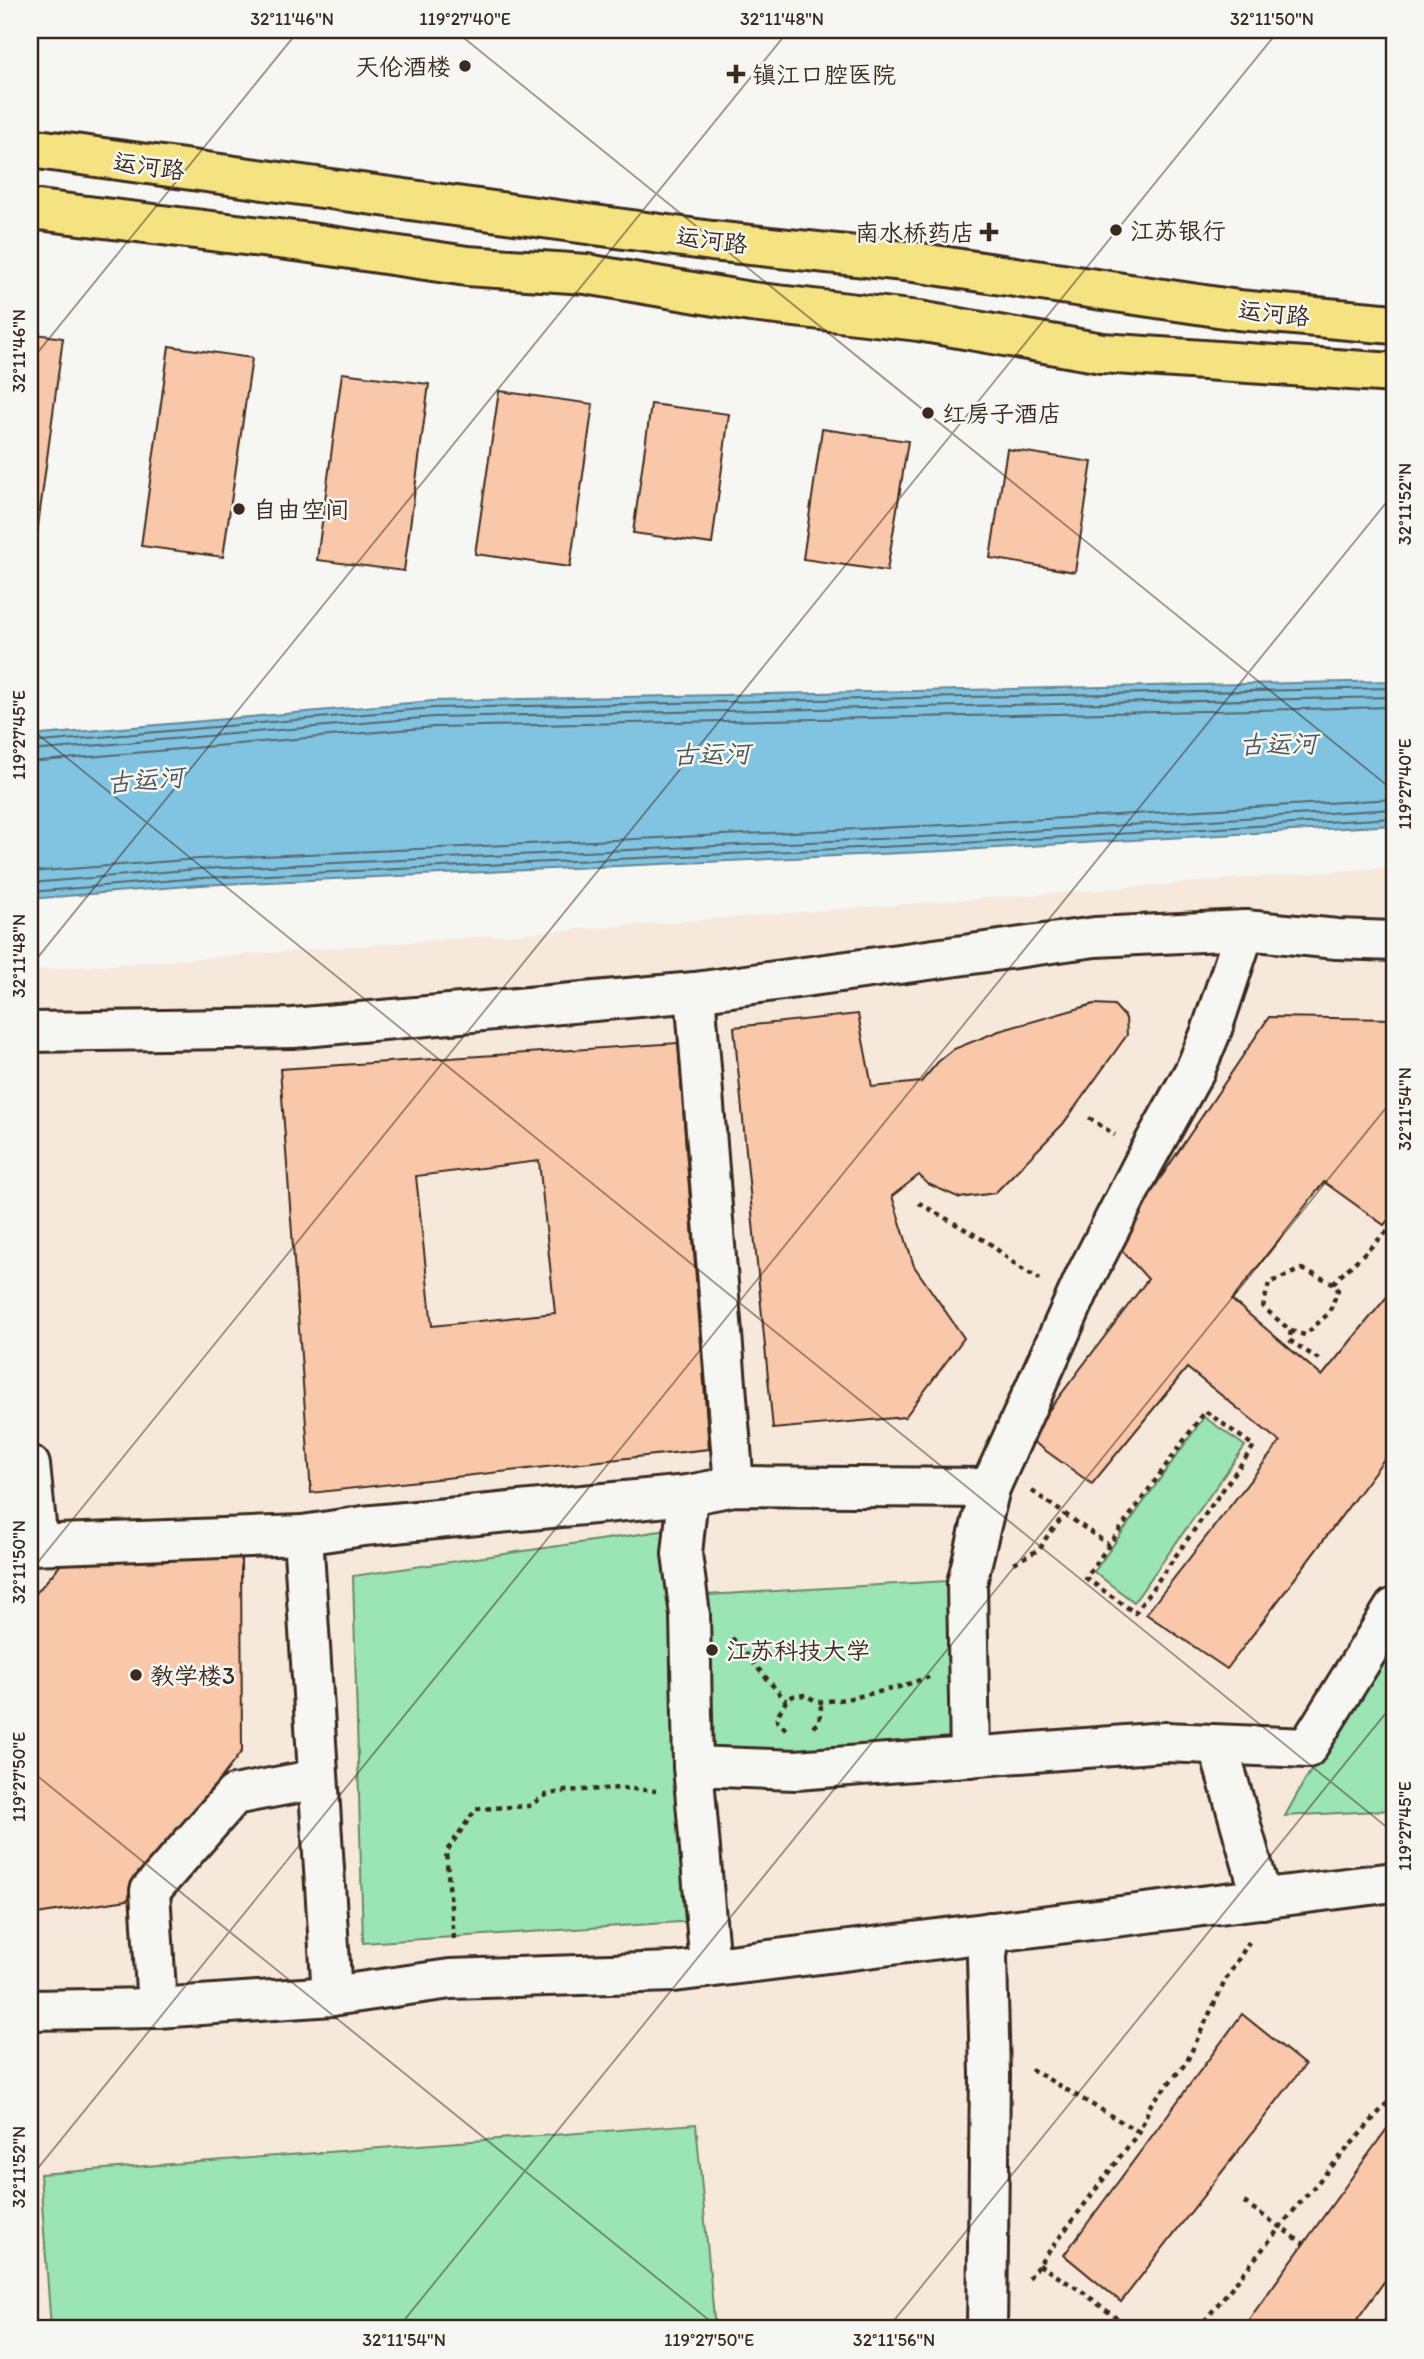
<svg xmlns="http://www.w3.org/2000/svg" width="1424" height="2359" viewBox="0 0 1424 2359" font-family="Itim,'LXGW WenKai TC',sans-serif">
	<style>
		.built { fill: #f7e8dc }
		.green { fill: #9be4b3; stroke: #6b8768; stroke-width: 2 }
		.water { fill: #80c4e1; stroke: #648693; stroke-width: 2 }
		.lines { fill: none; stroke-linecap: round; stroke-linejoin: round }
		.shore { stroke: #57686c; stroke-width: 2 }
		.building { fill: #f9c7a9; stroke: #3b2a1e; stroke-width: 2; fill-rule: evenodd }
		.minor-casing { stroke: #3b2a1e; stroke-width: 44 }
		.major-casing { stroke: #3b2a1e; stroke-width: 44 }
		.path { stroke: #3b2a1e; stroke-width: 4.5; stroke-dasharray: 5 5; stroke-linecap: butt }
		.minor { stroke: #f6f6f2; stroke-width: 38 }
		.major { stroke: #f5e382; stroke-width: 38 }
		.ticks { fill: none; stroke: #3b2a1e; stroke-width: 2; stroke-opacity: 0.45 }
		.poi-dot { fill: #3b2a1e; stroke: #f6f6f2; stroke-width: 2.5 }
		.labels { text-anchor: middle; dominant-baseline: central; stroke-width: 5; stroke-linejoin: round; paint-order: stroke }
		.poi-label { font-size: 24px; fill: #3b2a1e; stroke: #f6f6f2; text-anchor: start }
		.street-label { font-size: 24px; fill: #3b2a1e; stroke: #f6f6f2 }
		.water-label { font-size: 26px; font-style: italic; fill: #505858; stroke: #f6f6f2 }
		.neatline { fill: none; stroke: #3b2a1e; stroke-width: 2.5 }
		.ticks-label { font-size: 18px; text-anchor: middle; fill: #3b2a1e }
	</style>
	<rect width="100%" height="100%" fill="#f6f6f2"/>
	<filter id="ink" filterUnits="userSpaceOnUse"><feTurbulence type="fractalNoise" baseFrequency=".0143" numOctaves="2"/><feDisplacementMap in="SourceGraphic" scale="14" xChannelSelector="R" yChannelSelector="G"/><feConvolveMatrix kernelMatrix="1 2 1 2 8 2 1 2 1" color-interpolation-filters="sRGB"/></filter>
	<g filter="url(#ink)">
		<!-- built -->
		<polygon class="built" points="1394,867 1394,2329 30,2329 30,971"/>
		<!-- green -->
		<g class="green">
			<polygon points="1204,1417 1245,1446 1134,1602 1094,1572"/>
			<polygon points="668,1530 695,1921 363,1943 353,1576"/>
			<polygon points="947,1581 956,1739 704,1756 706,1595"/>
			<polygon points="1394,1642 1394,1810 1285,1816 1305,1780"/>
			<polygon points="696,2124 715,2329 51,2329 40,2174"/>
		</g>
		<!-- water -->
		<polygon class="water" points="1394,681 1394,825 945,851 200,885 30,899 30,736 433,701"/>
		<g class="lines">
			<!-- shore -->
			<g class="shore">
				<polyline points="30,743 434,708 1394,688"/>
				<polyline points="30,751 434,717 1394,697"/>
				<polyline points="30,762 435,727 1394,707"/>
				<polyline points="30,872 199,859 944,825 1394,799"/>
				<polyline points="30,883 199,869 944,836 1394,809"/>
				<polyline points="30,892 200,878 945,844 1394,818"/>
			</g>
		</g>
		<!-- building -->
		<g class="building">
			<polygon points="30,333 63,338 32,571 30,571"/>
			<polygon points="169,346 252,358 223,557 141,546"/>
			<polygon points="342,373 429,384 404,571 317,560"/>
			<polygon points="499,391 593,404 570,567 475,554"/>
			<polygon points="651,404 729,414 712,544 633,533"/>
			<polygon points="822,429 908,441 887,571 803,559"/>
			<polygon points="1007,449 1092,462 1075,572 990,558"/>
			<polygon points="1094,1004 1114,1005 1126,1018 1127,1035 1063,1124 995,1193 960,1198 928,1184 919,1175 892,1196 914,1266 964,1338 905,1417 773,1429 734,1027 858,1014 872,1087 921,1082 938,1062 954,1049 999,1031"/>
			<polygon points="1269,1017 1394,1019 1394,1212 1384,1225 1324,1182 1232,1300 1322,1376 1394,1288 1394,1446 1227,1669 1146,1614 1280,1442 1187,1368 1092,1484 1028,1438 1148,1279 1116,1244"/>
			<path d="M678 1043 709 1449 311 1493 280 1069ZM539 1161 555 1313 432 1326 416 1176Z"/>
			<polygon points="241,1555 242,1751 127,1900 30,1915 30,1600 62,1563"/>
			<polygon points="1242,2014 1305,2065 1121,2302 1064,2255"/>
			<polygon points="1394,2119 1394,2268 1350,2329 1242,2329"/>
		</g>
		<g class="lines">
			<defs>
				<g id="minor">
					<polyline points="695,992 734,1486"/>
					<polyline points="30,1032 293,1028 695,992 1095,937 1245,930 1337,939 1394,941"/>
					<polyline points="30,1465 38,1544"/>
					<polyline points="688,1495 682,1554 690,1615 693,1766 796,1770 1165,1742 1307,1748 1394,1608"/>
					<polyline points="303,1535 332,1996"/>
					<polyline points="30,1545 303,1535 363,1526 688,1495 734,1486 990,1488 1086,1275 1144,1162 1195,1070 1211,1032 1245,930"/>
					<polyline points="1218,1745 1262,1899"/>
					<polyline points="970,1757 967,1583 990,1488"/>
					<polyline points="693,1766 710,1967"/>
					<polyline points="157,2008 150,1891 234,1795 318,1779"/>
					<polyline points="30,2010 157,2008 332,1996 450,1979 674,1972 1394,1882"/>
					<polyline points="987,2329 990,2075 987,1957 990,1932"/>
				</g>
				<g id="major">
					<polyline points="30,148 712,241 914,262 1238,310 1394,324"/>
					<polyline points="30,209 303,242 467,266 586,274 751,302 919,321 1102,353 1394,373"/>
				</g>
			</defs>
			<!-- minor casing -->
			<use href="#minor" class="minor-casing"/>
			<!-- major casing -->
			<use href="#major" class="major-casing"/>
			<!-- path -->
			<g class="path">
				<polyline points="1089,1118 1115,1135"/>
				<polyline points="919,1203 989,1243 1020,1268 1040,1279"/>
				<polygon points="1302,1269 1333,1283 1338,1290 1329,1313 1305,1335 1291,1331 1263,1307 1269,1283"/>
				<polyline points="1333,1283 1394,1225"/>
				<polyline points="1291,1331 1289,1340 1323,1362"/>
				<polyline points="1032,1491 1109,1545 1205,1411 1254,1446 1135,1613 1086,1578 1109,1545"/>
				<polyline points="1014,1563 1040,1549 1046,1538 1065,1514"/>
				<polyline points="732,1638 786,1701"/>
				<polyline points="813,1727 819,1722 821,1707 817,1702"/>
				<polyline points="786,1729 777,1721 779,1713 786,1701 793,1696 806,1695 817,1702 847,1699 896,1688 929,1677"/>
				<polyline points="454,1939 446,1852 476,1809 529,1806 546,1795 565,1791 622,1788 656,1791"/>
				<polyline points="1031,2069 1139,2132"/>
				<polyline points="1244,2202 1304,2244"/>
				<polyline points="1039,2265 1083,2292 1130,2329"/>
				<polyline points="1029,2278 1139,2132 1151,2104 1186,2063 1225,1981 1249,1942"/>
				<polyline points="1198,2329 1299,2204 1394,2095"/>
			</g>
			<!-- minor -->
			<use href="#minor" class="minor"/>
			<!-- major -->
			<use href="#major" class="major"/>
		</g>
	</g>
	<!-- ticks -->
	<path class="ticks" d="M454 30 1394 791M30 362 299 30M30 728 1394 1833M30 967 789 30M30 1572 1279 30M30 1770 720 2329M30 2178 1394 493M397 2329 1394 1098M887 2329 1394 1703M1377 2329 1394 2309"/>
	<!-- markers -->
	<g class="poi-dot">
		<circle cx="465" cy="66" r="7"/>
		<path d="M732.5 63.5h7v7h7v7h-7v7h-7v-7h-7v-7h7z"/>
		<circle cx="1116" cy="230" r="7"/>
		<path d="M985.5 221.5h7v7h7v7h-7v7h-7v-7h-7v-7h7z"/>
		<circle cx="928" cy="413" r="7"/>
		<circle cx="239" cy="509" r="7"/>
		<circle cx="712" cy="1650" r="7"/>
		<circle cx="136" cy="1675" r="7"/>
	</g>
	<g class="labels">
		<!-- poi labels -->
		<g class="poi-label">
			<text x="451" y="66" text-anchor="end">天伦酒楼</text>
			<text x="752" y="74">镇江口腔医院</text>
			<text x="1130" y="230">江苏银行</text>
			<text x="975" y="232" text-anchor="end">南水桥药店</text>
			<text x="942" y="413">红房子酒店</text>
			<text x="253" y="509">自由空间</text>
			<text x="726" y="1650">江苏科技大学</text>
			<text x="150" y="1675">教学楼3</text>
		</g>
		<!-- street labels -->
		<g class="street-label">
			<text transform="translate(149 166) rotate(8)">运河路</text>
			<text transform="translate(712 240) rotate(7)">运河路</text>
			<text transform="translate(1274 313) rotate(6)">运河路</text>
		</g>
		<!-- water labels -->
		<g class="water-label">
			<text transform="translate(1278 744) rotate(-1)">古运河</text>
			<text transform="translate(711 754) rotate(-1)">古运河</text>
			<text transform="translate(145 780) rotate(-5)">古运河</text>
		</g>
	</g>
	<!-- margin -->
	<rect width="1424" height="2359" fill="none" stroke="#f6f6f2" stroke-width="77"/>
	<rect x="38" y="38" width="1348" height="2282" class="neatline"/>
	<g class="ticks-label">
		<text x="292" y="25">32°11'46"N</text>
		<text x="465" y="25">119°27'40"E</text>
		<text x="782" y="25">32°11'48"N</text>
		<text x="1272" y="25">32°11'50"N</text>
		<text transform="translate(19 351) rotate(-90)" y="6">32°11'46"N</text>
		<text transform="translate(1405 504) rotate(-90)" y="6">32°11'52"N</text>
		<text transform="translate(19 735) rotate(-90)" y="6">119°27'45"E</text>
		<text transform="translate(1405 784) rotate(-90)" y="6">119°27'40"E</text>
		<text transform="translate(19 956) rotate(-90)" y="6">32°11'48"N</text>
		<text transform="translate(1405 1109) rotate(-90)" y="6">32°11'54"N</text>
		<text transform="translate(19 1562) rotate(-90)" y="6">32°11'50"N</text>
		<text transform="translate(19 1777) rotate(-90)" y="6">119°27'50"E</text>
		<text transform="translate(1405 1826) rotate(-90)" y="6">119°27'45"E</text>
		<text transform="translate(19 2167) rotate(-90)" y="6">32°11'52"N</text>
		<text x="404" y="2346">32°11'54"N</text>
		<text x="709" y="2346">119°27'50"E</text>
		<text x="894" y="2346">32°11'56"N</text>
	</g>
</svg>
